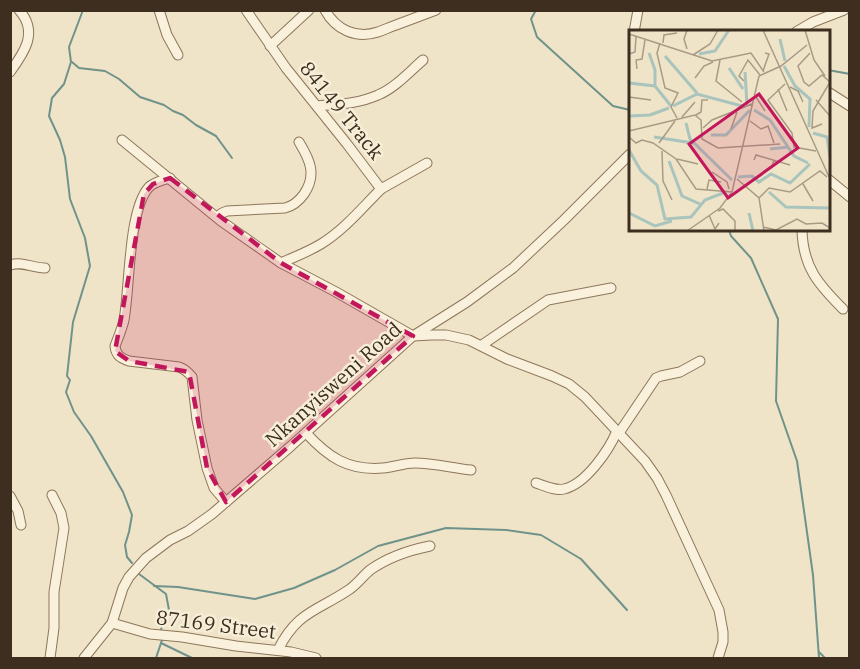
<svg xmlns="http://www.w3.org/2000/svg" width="860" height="669" viewBox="0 0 860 669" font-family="'IBM Plex Serif',serif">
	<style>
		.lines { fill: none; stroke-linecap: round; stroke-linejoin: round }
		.stream { stroke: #6f938a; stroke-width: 2 }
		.minor-casing { stroke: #8d765c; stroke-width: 11 }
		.minor { stroke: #faf1dc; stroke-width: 9 }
		.marked { fill: #c2185b; fill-opacity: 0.2; stroke: #c2185b; stroke-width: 4.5; stroke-dasharray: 12 8; stroke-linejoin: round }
		.labels { text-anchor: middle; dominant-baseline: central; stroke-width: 5; stroke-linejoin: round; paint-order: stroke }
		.street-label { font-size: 20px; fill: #3d2e20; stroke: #f7eed8 }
		.inset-river { fill: none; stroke: #a9c4bc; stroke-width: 3 }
		.inset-road { fill: none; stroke: #a89b85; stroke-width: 1.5 }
		.view { fill: #c2185b; fill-opacity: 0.15; stroke: #c2185b; stroke-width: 3 }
		.inset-edge { fill: none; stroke: #3d2e20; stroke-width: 3 }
	</style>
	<rect width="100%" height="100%" fill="#f0e4c8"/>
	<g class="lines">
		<!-- stream -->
		<g class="stream">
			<polyline points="83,10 69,47 71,62 64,84 52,98 49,116 60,140 65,157 70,199 85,238 90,266 73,322 67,376 70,380 66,392 74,412 91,436 123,492 132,515 129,532 125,545 127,557 132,563"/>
			<polyline points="536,10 531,19 537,37 613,106 630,110"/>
			<polyline points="72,62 79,68 105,71 119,79 140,97 164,105 173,111 183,115 196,125 216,136 232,158"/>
			<polyline points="828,70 850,74"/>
			<polyline points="729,230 731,236 751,258 778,319 776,401 797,461 813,575 819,658"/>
			<polyline points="139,574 166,594 169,610 162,622 161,632"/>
			<polyline points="154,586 178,587 255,599 294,588 335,570 378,546 446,528 506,530 541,535 581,559 627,610"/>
			<polyline points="161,643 192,658"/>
			<polyline points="819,652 825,658"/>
			<polyline points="156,658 162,640"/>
		</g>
		<defs>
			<g id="minor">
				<polyline points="159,10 167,35 178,55"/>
				<polyline points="246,10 286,68 347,144 381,189 427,163"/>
				<path d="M325 10C336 30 356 39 378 32 384 30 390 27 396 25 409 20 423 15 436 10"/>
				<polyline points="634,32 638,10"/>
				<polyline points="796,32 813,22 844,10"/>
				<polyline points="270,46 309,10"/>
				<path d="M10 72C24 53 39 32 19 10"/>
				<polyline points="828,92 850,106"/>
				<path d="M317 106C338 104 358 104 378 95 395 88 409 72 423 60"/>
				<polyline points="122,140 221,221 281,263 336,292 413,336 432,335 446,335 469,340 507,359 552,376 569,384 585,397 645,461 657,478 666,495 719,610 723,632 723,642 718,658"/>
				<path d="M170 178C163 180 154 182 149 187 128 210 130 288 124 320 122 329 118 338 115 346 116 356 121 358 129 361L179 367C185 369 188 372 192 377L197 420 207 468 214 488 226 502"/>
				<polyline points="828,179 850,197"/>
				<path d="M217 217 222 213 227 211 285 208C293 206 299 201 304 194 317 175 310 160 299 142"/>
				<path d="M802 230C803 267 818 284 843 309"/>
				<path d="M281 263C294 257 308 252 321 244 344 230 362 208 381 189"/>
				<path d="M10 265C24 261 31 268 45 268"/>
				<polyline points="482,345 548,300 611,288"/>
				<path d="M306 433C328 457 348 471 383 468 394 467 404 463 415 463 433 463 452 468 471 470"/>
				<polyline points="619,433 656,378 661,376 680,372 700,361"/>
				<path d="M536 483C545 486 555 491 564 489 586 484 609 450 617 431"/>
				<polyline points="10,496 18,511 21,525"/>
				<polyline points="112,623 150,634 182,637 236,646 291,652 316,658"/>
				<path d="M278 650C297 611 318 611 350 589 358 583 363 576 370 570 387 558 410 550 430 546"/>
				<polyline points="50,658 54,628 54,592 64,528 61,513 52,495"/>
				<polyline points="84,658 112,623 123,588 129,577 146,558 170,540 188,531 212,514 291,446 413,336 467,302 513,268 564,220 630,154"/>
			</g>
		</defs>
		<!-- minor casing -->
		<use href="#minor" class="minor-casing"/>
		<!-- minor -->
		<use href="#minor" class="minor"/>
	</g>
	<!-- marked area -->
	<path class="marked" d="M170 178 281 263 413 336 226 502 207 468 189 372 129 361 115 351 144 194 153 184Z"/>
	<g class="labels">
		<!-- street labels -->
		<g class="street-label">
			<text transform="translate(342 110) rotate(51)">84149 Track</text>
			<text transform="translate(333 384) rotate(-42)">Nkanyisweni Road</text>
			<text transform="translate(216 624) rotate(7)">87169 Street</text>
		</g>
	</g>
	<!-- overview -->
	<g transform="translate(629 30)">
		<rect width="201" height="201" fill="#f0e4c8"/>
		<path class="inset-river" d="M151 9 156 31M20 23 26 40V56M70 24 86 21 100 0M36 26 68 63M155 36 166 56 181 69 180 97M100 38 114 59M116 42 118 75M0 53 26 56 42 76M44 76 68 64 113 76M125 80 141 90 165 126 179 133M0 86 21 85 40 78M57 93 61 109 103 150M184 103 198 107 201 127M82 105H97L121 80M25 107 64 113M141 119 160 117M0 120 12 141 28 155 36 189 62 187 76 170 94 163M40 131 53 166 71 174M109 147 123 146 130 152 142 144 161 153 181 134M140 162 157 177 201 178M0 183 26 196 43 191M120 183 124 201"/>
		<path class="inset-road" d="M58 0 55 9 58 19M134 0 201 149M176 0 185 30 196 46M0 4 83 31 122 23 135 42M31 13 28 23 36 58 49 63 42 77 48 88M34 13 35 5 48 3M181 23 169 36 175 52 180 56 193 45 201 52M0 24 6 22 7 7M64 25 81 14 89 0M91 30 87 51 113 72M8 39 7 30 13 29 16 10M134 41 140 24 136 23M66 48 75 36 84 32M115 51 110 46 119 30 131 45M156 54 139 70 163 103 165 117 187 121M161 57 169 61 174 72M149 59 158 81M125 64 136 81M0 67 22 70M187 70 201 86M67 85 72 82 73 70H79M53 87 66 72M121 91 132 99 139 96 145 113M193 94 183 98 184 81 201 52M74 98 83 90 123 74M102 99 108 82M0 101 66 85 72 90 73 109 89 118 151 114M0 107 7 113 13 110 24 113 47 129 67 159 103 162M30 113 46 91M33 121 34 151 43 170M48 129 69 134M125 130 127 125 161 135M83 142 98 152 100 159M133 143 143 136 145 130M108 149 130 168 135 201M174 154 184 171M78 159 80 150 92 152M130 168 140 158 161 162 191 141 198 147M89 181 94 179 106 191V201M80 185 86 199 90 193M134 197 147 200 168 189 177 194 193 193 201 198M58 201 91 178 103 162 130 46 152 36 178 15"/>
		<path class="view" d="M130 64 169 118 99 168 60 114Z"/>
		<rect width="201" height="201" class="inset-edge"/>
	</g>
	<!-- border -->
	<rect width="860" height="669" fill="none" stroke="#3d2e20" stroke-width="24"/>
</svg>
